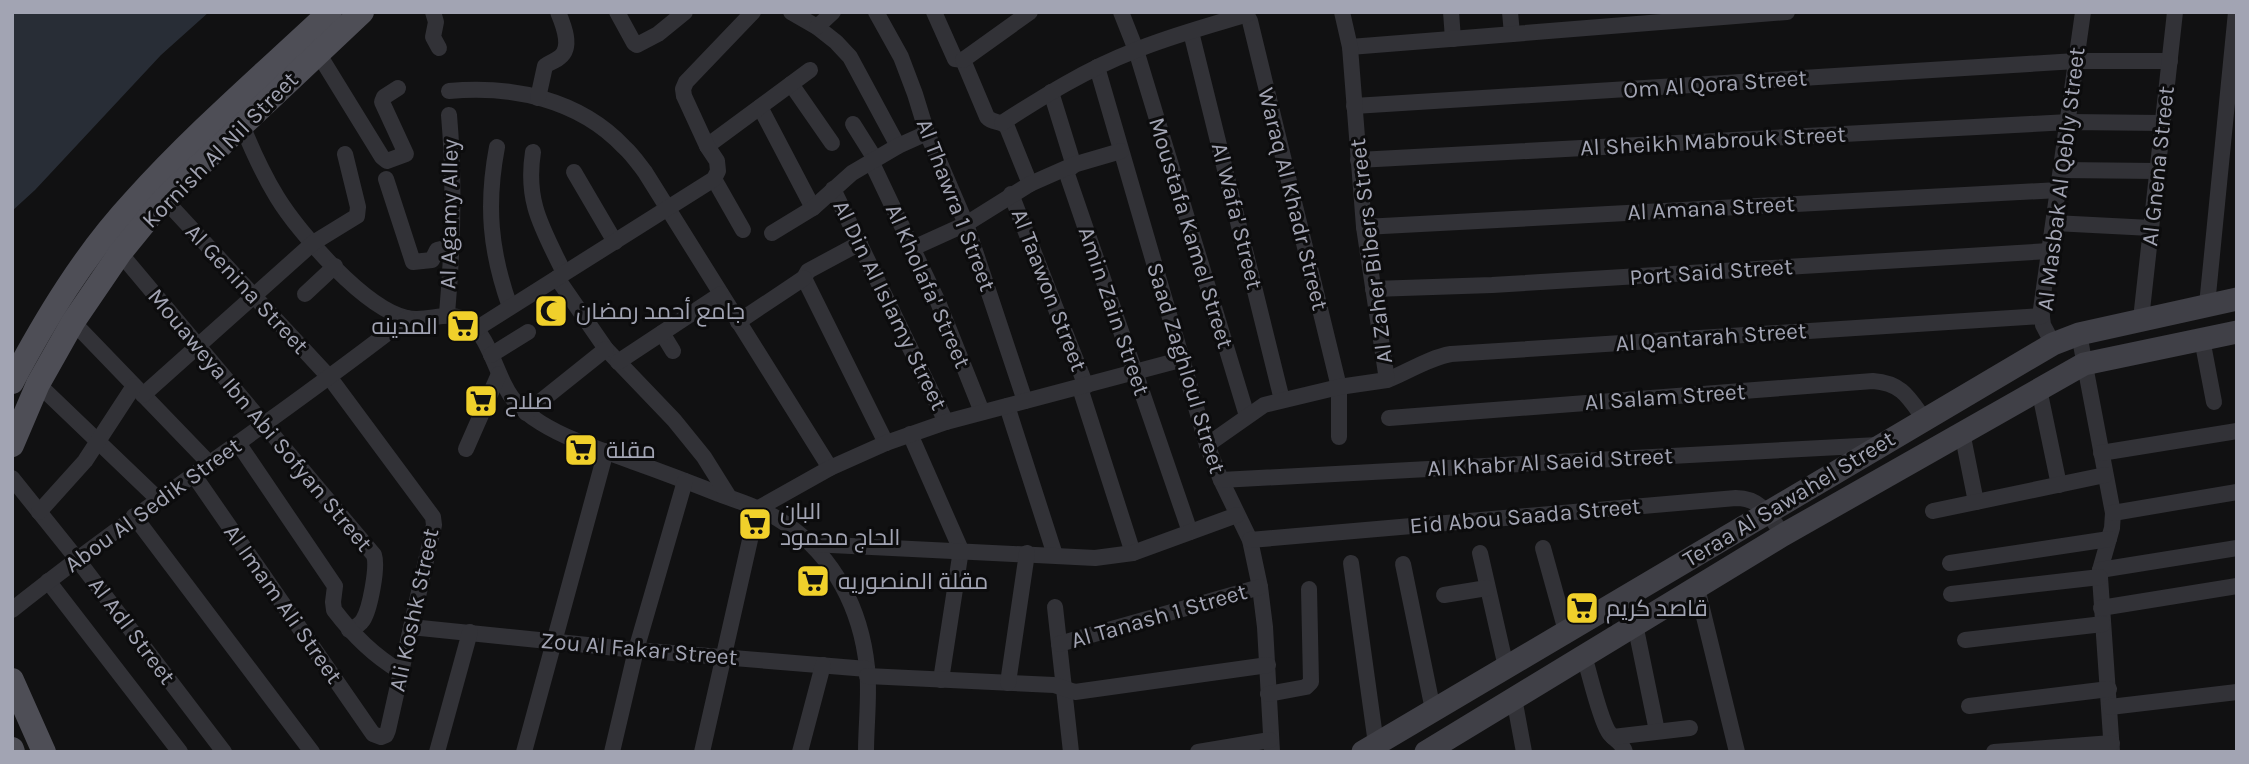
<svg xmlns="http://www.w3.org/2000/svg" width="2249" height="764" viewBox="0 0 2249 764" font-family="Karla,Cairo,sans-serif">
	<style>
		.water { fill: #282d36 }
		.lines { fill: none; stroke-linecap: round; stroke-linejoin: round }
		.street { stroke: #323237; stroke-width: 16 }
		.secondary { stroke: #404047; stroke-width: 23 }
		.primary { stroke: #4e4e56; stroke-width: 24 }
		.labels { text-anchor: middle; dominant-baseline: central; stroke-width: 6; stroke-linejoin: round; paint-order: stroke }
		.street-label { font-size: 23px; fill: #a2a4b3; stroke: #0c0c0d }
		.poi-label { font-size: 23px; fill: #a2a4b3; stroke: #0c0c0d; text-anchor: start }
	</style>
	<rect width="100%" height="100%" fill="#111112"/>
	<!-- water -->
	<polygon class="water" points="12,12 209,12 161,55 35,190 12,211"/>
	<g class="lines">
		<!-- street -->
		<g class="street">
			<polyline points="433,12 436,22 433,37 439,48"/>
			<polyline points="617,12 634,43 637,45 658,34 685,12"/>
			<polyline points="791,12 817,27 836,42 850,57 898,146"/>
			<polyline points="876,12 901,57 915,94 927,133 966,224 1025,401"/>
			<path d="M934 12 955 59 963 60 987 117C993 124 1001 120 1007 127L1030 184"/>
			<polyline points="1121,12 1136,50 1247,416"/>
			<polyline points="1245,12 1250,21 1339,387 1339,437"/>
			<polyline points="1451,12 1453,39"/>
			<polyline points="1510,12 1512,34"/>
			<polyline points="817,27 833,12"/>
			<polyline points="1191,32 1282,400"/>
			<polyline points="1350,47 1787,12"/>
			<polyline points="318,53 382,157 387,161 406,154 382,102 384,97 398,88"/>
			<polyline points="963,60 1030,12"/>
			<polyline points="1097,67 1207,445 1221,480 1250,540 1260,587 1265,627 1272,752"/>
			<polyline points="791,84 832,143"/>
			<path d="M449 91C511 85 579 99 624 147 632 154 638 163 645 172L830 468"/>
			<polyline points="1051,92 1073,163 1072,167 1067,170 1067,174 1190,532"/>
			<path d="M538 98 545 66C550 62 556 61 560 57 573 47 563 24 558 12"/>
			<polyline points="1354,106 2076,61 2170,61"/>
			<polyline points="760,107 813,208"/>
			<path d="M1002 123C1044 96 1087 69 1134 51 1170 36 1209 26 1247 14"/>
			<polyline points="853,124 875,159"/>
			<path d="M242 125C252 150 263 174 277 197 299 233 365 309 407 318 429 323 449 308 469 322 486 334 495 367 505 386 513 403 526 414 541 423 570 441 603 450 634 462 662 472 691 483 719 494 742 502 766 510 786 524 835 557 861 610 867 667 870 694 866 724 866 752"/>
			<polyline points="707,146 810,70"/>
			<path d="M497 147C486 205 490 251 510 307"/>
			<path d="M533 152C525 203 543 229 564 273"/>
			<polyline points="1358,160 2069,122 2163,123"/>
			<polyline points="871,161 938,302 982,412"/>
			<polyline points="2061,170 2157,171"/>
			<polyline points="574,172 615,242"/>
			<polyline points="386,179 413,262 432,260 437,250 453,246"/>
			<polyline points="714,179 743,230"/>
			<polyline points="833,189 946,422"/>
			<polyline points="1011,194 1086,386"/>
			<polyline points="164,199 330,378 433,517 434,525 388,730 386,735 381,737 373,734 193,474"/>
			<polyline points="2054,223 2151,228"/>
			<polyline points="1364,227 2059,190"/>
			<polyline points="772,233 813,208 852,173 898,146 927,133"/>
			<polyline points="860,243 808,271 804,278 886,443"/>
			<polyline points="913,248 966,224 1030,184 1073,165 1121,151"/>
			<path d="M120 253 374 555C378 567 370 609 363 620 359 626 355 627 349 630"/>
			<polyline points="557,278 606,349 674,420 704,457 729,497"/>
			<polyline points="1373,289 1492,285 2049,251"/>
			<polyline points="305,294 335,266"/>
			<polyline points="2207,305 2236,12"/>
			<path d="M447 314C453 246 455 183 449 115"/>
			<polyline points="2141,319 2175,12"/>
			<polyline points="73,322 209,463"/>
			<polyline points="738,322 804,278"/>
			<polyline points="476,329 714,179 718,171 717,161 707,146 684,96 683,89 686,82 753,12"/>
			<polyline points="662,333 673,351"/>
			<polyline points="2079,334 2113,513 2112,528 2100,570 2100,577 2112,752"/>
			<polyline points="2202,339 2214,402"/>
			<polyline points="2053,344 2043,325 2041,309 2083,12"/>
			<polyline points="491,355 528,332"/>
			<polyline points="618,362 721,294"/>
			<path d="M1387 380C1408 372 1428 358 1451 354L2042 316"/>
			<polyline points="38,384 158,499"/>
			<polyline points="1080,388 1133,553"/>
			<polyline points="2039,389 2059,485"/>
			<polyline points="143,395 313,243 357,216 358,207 345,154"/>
			<polyline points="1007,406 1055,555"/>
			<polyline points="526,413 606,349"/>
			<path d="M1389 418 1873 381C1902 383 1909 398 1924 419"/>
			<polyline points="1962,432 1976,502"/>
			<polyline points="910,434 961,550 941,680"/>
			<path d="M238 443 335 586 333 602 334 610C354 636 373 655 401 672"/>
			<polyline points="1207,445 1264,405 1339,387 1387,380 1364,227 1350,47 1342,12"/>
			<polyline points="466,449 499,374"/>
			<polyline points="2101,453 2237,431"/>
			<polyline points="12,478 77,559 224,752"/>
			<polyline points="1221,480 1878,445"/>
			<polyline points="1933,511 2105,475"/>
			<polyline points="39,512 85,461 134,386"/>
			<polyline points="2113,513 2237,492"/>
			<polyline points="134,516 312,752"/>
			<path d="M1250 540 1736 498C1761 498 1770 516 1783 535"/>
			<polyline points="811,544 1095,558 1133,553 1237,515"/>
			<polyline points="1543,548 1566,631"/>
			<polyline points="1480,553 1506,667"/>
			<polyline points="1351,563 1376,744"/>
			<polyline points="1950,563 2109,539"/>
			<polyline points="1403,564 1433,710"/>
			<polyline points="2100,570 2237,548"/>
			<polyline points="48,581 180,752"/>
			<polyline points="1697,588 1737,752"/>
			<polyline points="1951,594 2100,577"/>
			<polyline points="1444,595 1487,588"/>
			<polyline points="1055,607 1071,752"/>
			<polyline points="2101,608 2237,586"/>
			<path d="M12 610C140 508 278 419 407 318"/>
			<polyline points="1635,624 1657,731"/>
			<polyline points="411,627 636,650 867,669"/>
			<polyline points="1965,640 2103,624"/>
			<polyline points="1059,644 1260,587"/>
			<path d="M1584 656C1590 675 1599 716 1608 731 1613 740 1622 741 1625 752"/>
			<polyline points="867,676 1054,685 1075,692 1268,665"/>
			<polyline points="1008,683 1027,553"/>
			<polyline points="1268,694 1306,687 1311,682 1309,589"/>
			<polyline points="1514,698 1524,752"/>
			<polyline points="1969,706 2109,689"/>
			<polyline points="2110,707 2237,692"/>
			<polyline points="1613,737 1690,728"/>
			<polyline points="437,752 470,632"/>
			<polyline points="524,752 606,451"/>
			<polyline points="612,752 636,650 685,481"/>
			<polyline points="702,752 757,509 830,468 886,443 946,422 1180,360"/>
			<polyline points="800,752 823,665"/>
			<polyline points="1198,752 1270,740"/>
			<polyline points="1994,752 2112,743"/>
		</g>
		<!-- secondary -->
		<g class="secondary">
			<polyline points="1363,752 2053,344 2079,334 2237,299"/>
			<polyline points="1426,752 1783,535 2084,364 2237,332"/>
		</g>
		<!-- primary -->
		<g class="primary">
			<path d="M12 382C46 318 84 255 134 201 194 134 264 74 330 12"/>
			<polyline points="12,445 38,384 73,322 120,253 164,199 362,12"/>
			<polyline points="12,680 44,752"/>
			<polyline points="12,749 13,752"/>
		</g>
	</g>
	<!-- icons -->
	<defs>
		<symbol id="mosque-square" viewBox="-11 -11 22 22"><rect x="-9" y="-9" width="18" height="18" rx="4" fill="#f0d02b" stroke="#0c0c0d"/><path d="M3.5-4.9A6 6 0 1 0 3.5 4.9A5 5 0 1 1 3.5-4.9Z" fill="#111"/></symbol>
		<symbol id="supermarket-square" viewBox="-11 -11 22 22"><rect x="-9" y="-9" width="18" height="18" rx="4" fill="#f0d02b" stroke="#0c0c0d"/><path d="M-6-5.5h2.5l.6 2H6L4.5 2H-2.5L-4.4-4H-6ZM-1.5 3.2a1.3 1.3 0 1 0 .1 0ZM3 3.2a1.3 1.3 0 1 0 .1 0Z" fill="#111"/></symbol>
	</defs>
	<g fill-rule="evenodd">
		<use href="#mosque-square" x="532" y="292" width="38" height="38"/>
		<use href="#supermarket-square" x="444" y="307" width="38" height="38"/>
		<use href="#supermarket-square" x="462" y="382" width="38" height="38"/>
		<use href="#supermarket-square" x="562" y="431" width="38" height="38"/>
		<use href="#supermarket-square" x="736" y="505" width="38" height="38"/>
		<use href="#supermarket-square" x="794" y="562" width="38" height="38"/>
		<use href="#supermarket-square" x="1563" y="589" width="38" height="38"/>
	</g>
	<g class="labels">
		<!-- street labels -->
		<g class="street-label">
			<text transform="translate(1715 84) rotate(-4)">Om Al Qora Street</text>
			<text transform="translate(1713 141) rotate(-3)">Al Sheikh Mabrouk Street</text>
			<text transform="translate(220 150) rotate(-45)">Kornish Al Nil Street</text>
			<text transform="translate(2158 166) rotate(-84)">Al Gnena Street</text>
			<text transform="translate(2061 179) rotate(-83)">Al Masbak Al Qebly Street</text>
			<text transform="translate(1293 199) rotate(76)">Waraq Al Khadr Street</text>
			<text transform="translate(956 205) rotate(69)">Al Thawra 1 Street</text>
			<text transform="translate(1711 208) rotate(-3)">Al Amana Street</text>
			<text transform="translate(449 214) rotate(-89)">Al Agamy Alley</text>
			<text transform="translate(1237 216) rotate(76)">Al Wafa' Street</text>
			<text transform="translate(1191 233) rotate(73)">Moustafa Kamel Street</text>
			<text transform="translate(1371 251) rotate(-97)">Al Zaher Bibers Street</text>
			<text transform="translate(1711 272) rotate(-4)">Port Said Street</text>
			<text transform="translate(928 286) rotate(66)">Al Kholafa' Street</text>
			<text transform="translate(247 289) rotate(47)">Al Genina Street</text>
			<text transform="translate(1049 290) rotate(69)">Al Taawon Street</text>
			<text transform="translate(890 305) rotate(64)">Al Din Al Islamy Street</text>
			<text transform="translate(1114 311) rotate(71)">Amin Zain Street</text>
			<text transform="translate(1711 337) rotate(-4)">Al Qantarah Street</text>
			<text transform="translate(1186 368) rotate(73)">Saad Zaghloul Street</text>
			<text transform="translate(1665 397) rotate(-4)">Al Salam Street</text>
			<text transform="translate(260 420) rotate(50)">Mouaweya Ibn Abi Sofyan Street</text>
			<text transform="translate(1550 462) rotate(-3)">Al Khabr Al Saeid Street</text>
			<text transform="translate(1789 499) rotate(-31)">Teraa Al Sawahel Street</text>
			<text transform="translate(153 505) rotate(-36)">Abou Al Sedik Street</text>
			<text transform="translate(1525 516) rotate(-5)">Eid Abou Saada Street</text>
			<text transform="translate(283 604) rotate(55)">Al Imam Ali Street</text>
			<text transform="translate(414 610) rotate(-78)">Ali Koshk Street</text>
			<text transform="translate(1159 616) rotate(-16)">Al Tanash 1 Street</text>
			<text transform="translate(132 631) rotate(53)">Al Adl Street</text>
			<text transform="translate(639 649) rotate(5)">Zou Al Fakar Street</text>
		</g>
		<!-- poi labels -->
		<g class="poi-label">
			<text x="576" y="311">جامع أحمد رمضان</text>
			<text x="438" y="326" text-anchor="end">المدينه</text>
			<text x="505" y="401">صلاح</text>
			<text x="606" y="450">مقلة</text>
			<text x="780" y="511">البان<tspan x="780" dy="26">الحاج محمود</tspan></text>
			<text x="838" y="581">مقلة المنصوريه</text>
			<text x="1606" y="608">قاصد كريم</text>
		</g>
	</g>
	<!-- border -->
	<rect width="2249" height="764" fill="none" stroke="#a2a4b3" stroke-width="28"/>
</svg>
